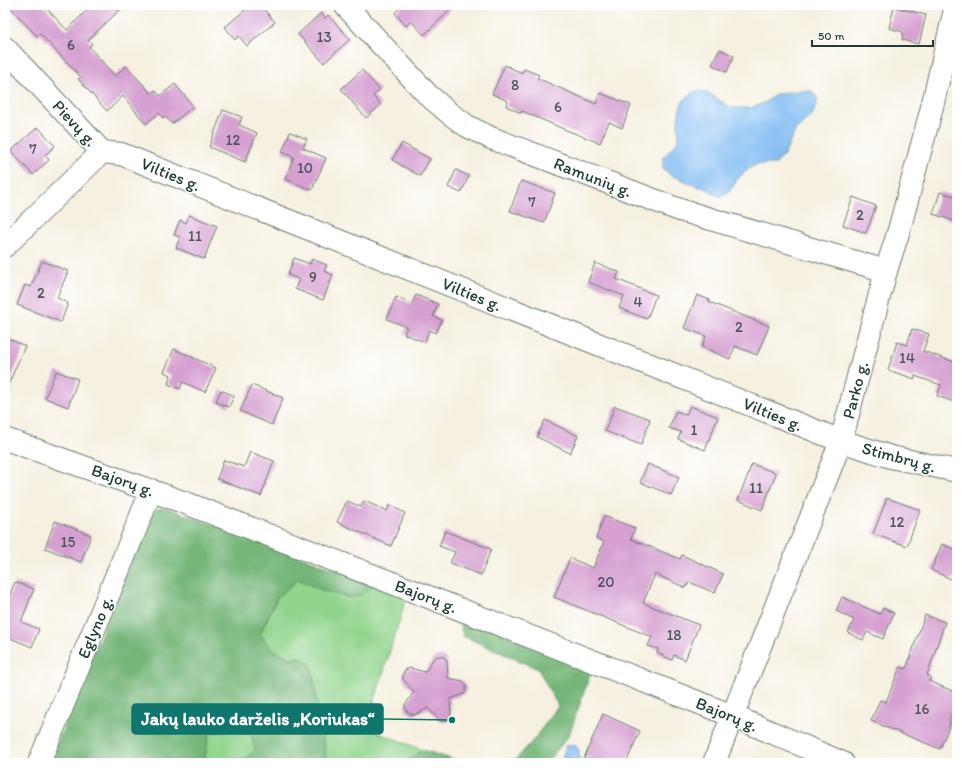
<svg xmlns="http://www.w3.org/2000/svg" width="962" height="768" viewBox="0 0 962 768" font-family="Itim,sans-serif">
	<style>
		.green { fill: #91d48c; stroke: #588860 }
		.forest { fill: #74b678; stroke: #4a7a56 }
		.water { fill: #81bcf3; stroke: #507c94 }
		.building { fill: #d6a0d1 }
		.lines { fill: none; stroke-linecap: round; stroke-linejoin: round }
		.minor-casing { stroke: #6a7c70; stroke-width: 24 }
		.minor { stroke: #fff; stroke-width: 22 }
		.labels { text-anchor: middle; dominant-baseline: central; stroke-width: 3; stroke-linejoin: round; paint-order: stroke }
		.number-label { font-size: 15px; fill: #4d565b }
		.street-label { font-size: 17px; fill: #1f3d34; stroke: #fff }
		.leader { fill: none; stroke: #0f766e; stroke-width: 1.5 }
		.callout-dot { fill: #0f766e; stroke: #fff; stroke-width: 1.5 }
		.callout { fill: #0f766e; stroke: #0f766e; stroke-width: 1.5 }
		.callout-label { font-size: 18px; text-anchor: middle; font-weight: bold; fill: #fff }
	</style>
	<rect width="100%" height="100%" fill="#fff"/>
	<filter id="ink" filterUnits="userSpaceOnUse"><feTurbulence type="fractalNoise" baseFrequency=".025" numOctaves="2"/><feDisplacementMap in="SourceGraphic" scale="8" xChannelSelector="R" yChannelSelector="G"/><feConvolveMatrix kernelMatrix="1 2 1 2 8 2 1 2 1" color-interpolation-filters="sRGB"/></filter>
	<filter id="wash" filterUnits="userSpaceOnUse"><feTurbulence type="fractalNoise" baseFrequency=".012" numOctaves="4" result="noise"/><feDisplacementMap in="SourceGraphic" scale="16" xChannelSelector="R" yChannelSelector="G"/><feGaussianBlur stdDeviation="0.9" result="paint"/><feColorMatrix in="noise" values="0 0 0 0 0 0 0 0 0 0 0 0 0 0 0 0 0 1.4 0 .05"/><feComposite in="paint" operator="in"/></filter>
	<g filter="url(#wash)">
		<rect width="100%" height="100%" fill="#f5f0e0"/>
		<!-- green -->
		<g class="green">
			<polygon points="298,579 324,591 375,584 407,596 366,728 423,750 404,763 322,763 326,758 311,664 300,657 290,658 273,650 260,634 277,598"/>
			<polygon points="233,730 251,734 255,750 241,763 203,763 205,758 209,733"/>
		</g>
		<!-- forest -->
		<g class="forest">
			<polygon points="167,508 375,584 362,594 352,598 324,591 298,579 277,598 260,634 273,650 290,658 300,657 311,664 326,758 322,763 241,763 255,750 251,734 233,730 209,733 205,758 203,763 49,763 149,516 158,509"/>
			<polygon points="458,615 592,669 569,735 547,763 513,763 535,738 558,706 538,669 463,636"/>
			<polygon points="423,750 464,763 404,763"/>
		</g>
		<!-- water -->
		<g class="water">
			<path d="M697 90 710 94 723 103 733 108H751L766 102 776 94 797 91H812L818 99 813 114 796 129 785 153 776 164H757L746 171 738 178 732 188 724 196C712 196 715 193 707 189 703 187 698 187 694 185 685 182 680 177 671 176L663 168V157C668 152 678 143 679 137 679 133 678 128 678 124 679 106 681 99 697 90Z"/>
			<polygon points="567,745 575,745 579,750 579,757 583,763 561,763 564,752"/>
		</g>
		<g id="blocks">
			<!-- building -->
			<g class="building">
				<polygon points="8,5 43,5 67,30 92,5 125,5 88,40 92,44 89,47 115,76 126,66 151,93 155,90 160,96 175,84 193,106 172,124 165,116 163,118 159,113 146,124 123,96 107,111 78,79 81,77 40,34 37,36"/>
				<polygon points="251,5 260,5 275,22 247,46 239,36 235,40 225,27"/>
				<polygon points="403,5 455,5 424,35 411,21 406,26 395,13"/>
				<polygon points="894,7 926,15 919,44 902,40 903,32 889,28"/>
				<polygon points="321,13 325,18 328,15 350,39 324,63 298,34"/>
				<polygon points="720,49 734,56 727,72 712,65"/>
				<polygon points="505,65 522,73 524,69 539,75 537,78 596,104 600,93 631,105 622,128 609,122 600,143 566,130 522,111 521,113 506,106 508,101 492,94"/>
				<polygon points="362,70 380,90 373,96 381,105 366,118 341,89"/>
				<polygon points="223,110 242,117 239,125 257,133 245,162 209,147"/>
				<polygon points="38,127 55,146 45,155 49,160 33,175 11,151"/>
				<polygon points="290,132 307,139 303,148 326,158 312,190 285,179 294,157 282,152"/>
				<polygon points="402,143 430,159 420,176 392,160"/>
				<polygon points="456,170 469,176 461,193 448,187"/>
				<polygon points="521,181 555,193 544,223 510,211"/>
				<polygon points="940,192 957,197 957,222 933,214"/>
				<polygon points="853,197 876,206 866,233 843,225"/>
				<polygon points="189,215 217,226 204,259 176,248 180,237 174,235 180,220 186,223"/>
				<polygon points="294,258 310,264 312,259 327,265 324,271 333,275 323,300 295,289 299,279 288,275"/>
				<polygon points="42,261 68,271 57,298 68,303 61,322 17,305 25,285 31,287"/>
				<polygon points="595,263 619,272 616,279 656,295 647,319 619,308 624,296 588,282"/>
				<polygon points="416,295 438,304 433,316 442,320 436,333 429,330 425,342 404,334 407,327 387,319 396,297 412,304"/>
				<polygon points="697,295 710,300 709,302 769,326 757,355 735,346 730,359 702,347 706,336 684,328"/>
				<polygon points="912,329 929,334 923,351 957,363 957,403 937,396 941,385 915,376 915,379 888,370 897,342 907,345"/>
				<polygon points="5,337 25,346 5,392"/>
				<polygon points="174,349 216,368 205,392 183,382 180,389 168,384 171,375 164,372"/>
				<polygon points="56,371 78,379 68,407 45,398"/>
				<polygon points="252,385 283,398 272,425 240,411"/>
				<polygon points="221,390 234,396 229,407 216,402"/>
				<polygon points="615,406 650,419 641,445 605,431"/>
				<polygon points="690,406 718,417 705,450 678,439 681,432 669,428 676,411 686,415"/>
				<polygon points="545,420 578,436 570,453 537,437"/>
				<polygon points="250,452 274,461 261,496 217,479 224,460 244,467"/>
				<polygon points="648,464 679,477 671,495 640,482"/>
				<polygon points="752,464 776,473 762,510 738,500"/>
				<polygon points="887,498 920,510 907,546 873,534"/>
				<polygon points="347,501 361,507 364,501 387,511 389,505 405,513 391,546 337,522"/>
				<polygon points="604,516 635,528 631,539 680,559 682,555 723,574 715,593 689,582 686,588 655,574 643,603 699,625 685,660 674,655 672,660 657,653 658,649 648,646 652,637 554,597 570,558 593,568 604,542 596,538"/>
				<polygon points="55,521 91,535 81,562 45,548"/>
				<polygon points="445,531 491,549 481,575 450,563 455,552 439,546"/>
				<polygon points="942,544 957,550 957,570 953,580 931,570"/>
				<polygon points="15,582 34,589 21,622 39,629 32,647 5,636 5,606"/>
				<polygon points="842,597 880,614 883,608 894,613 883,639 867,632 863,640 848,633 854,620 836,611"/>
				<polygon points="925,615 945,622 927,675 931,677 929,681 957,693 957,700 949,721 951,722 940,749 871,721 880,700 886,702 900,667 906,669"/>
				<polygon points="439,656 444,657 447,661 448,678 463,681 466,685 466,690 464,694 450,699 451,716 448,720 444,722 439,720 428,708 414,715 409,713 406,710 405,705 414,692 403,679 403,674 405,670 410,668 425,672 434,658"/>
				<polygon points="603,714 640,731 626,763 597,763 584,758"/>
			</g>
		</g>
	</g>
	<g filter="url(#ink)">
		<use href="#blocks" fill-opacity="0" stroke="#6a7c70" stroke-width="1"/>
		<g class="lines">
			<defs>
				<g id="minor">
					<polyline points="345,5 427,94 449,113 467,126 491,138 680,210 886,271"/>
					<polyline points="5,48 102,152"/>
					<polyline points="102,152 121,154 841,441 891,457 957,471"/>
					<polyline points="5,246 102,152"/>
					<polyline points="5,439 183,502 444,603 733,716 843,763"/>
					<polyline points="39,763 143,511 151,490"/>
					<polyline points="714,763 841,441 886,271 899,230 931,111 956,5"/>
				</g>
			</defs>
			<!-- minor casing -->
			<use href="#minor" class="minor-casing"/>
			<!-- minor -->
			<use href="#minor" class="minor"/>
		</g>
	</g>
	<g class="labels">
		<!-- number labels -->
		<g class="number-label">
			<text x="324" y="37">13</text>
			<text x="71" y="45">6</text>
			<text x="515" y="85">8</text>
			<text x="558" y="107">6</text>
			<text x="233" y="140">12</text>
			<text x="33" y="149">7</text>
			<text x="305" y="168">10</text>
			<text x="532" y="202">7</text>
			<text x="860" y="215">2</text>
			<text x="195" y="236">11</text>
			<text x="313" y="277">9</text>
			<text x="41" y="293">2</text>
			<text x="638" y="302">4</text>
			<text x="739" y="327">2</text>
			<text x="907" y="358">14</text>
			<text x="694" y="430">1</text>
			<text x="756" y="488">11</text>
			<text x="897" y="522">12</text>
			<text x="68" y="542">15</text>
			<text x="606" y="582">20</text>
			<text x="674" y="635">18</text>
			<text x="922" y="709">16</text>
		</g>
		<!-- street labels -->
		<g class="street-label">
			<text transform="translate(75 123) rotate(47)">Pievų g.</text>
			<text transform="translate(171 174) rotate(22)">Vilties g.</text>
			<text transform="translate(593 177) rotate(21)">Ramunių g.</text>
			<text transform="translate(472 294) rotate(22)">Vilties g.</text>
			<text transform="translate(855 390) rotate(-75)">Parko g.</text>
			<text transform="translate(773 414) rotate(22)">Vilties g.</text>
			<text transform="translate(899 457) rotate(15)">Stimbrų g.</text>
			<text transform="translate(123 480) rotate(20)">Bajorų g.</text>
			<text transform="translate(426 596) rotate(21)">Bajorų g.</text>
			<text transform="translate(95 627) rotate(-67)">Eglyno g.</text>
			<text transform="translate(727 714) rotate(22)">Bajorų g.</text>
		</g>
	</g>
	<!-- callouts -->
	<path class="leader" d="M452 720L383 719"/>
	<circle class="callout-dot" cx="452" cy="720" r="4"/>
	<rect class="callout" x="132" y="704" width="251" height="30" rx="4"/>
	<g class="callout-label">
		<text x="258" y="725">Jakų lauko darželis „Koriukas“</text>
	</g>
	<!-- margin -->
	<rect width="962" height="768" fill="none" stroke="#fff" stroke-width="20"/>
	<!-- scale -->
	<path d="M812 40v6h121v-6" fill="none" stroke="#1f3d34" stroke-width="2"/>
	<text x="818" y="40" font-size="12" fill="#1f3d34" stroke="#ffffff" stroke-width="3" paint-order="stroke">50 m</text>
</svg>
